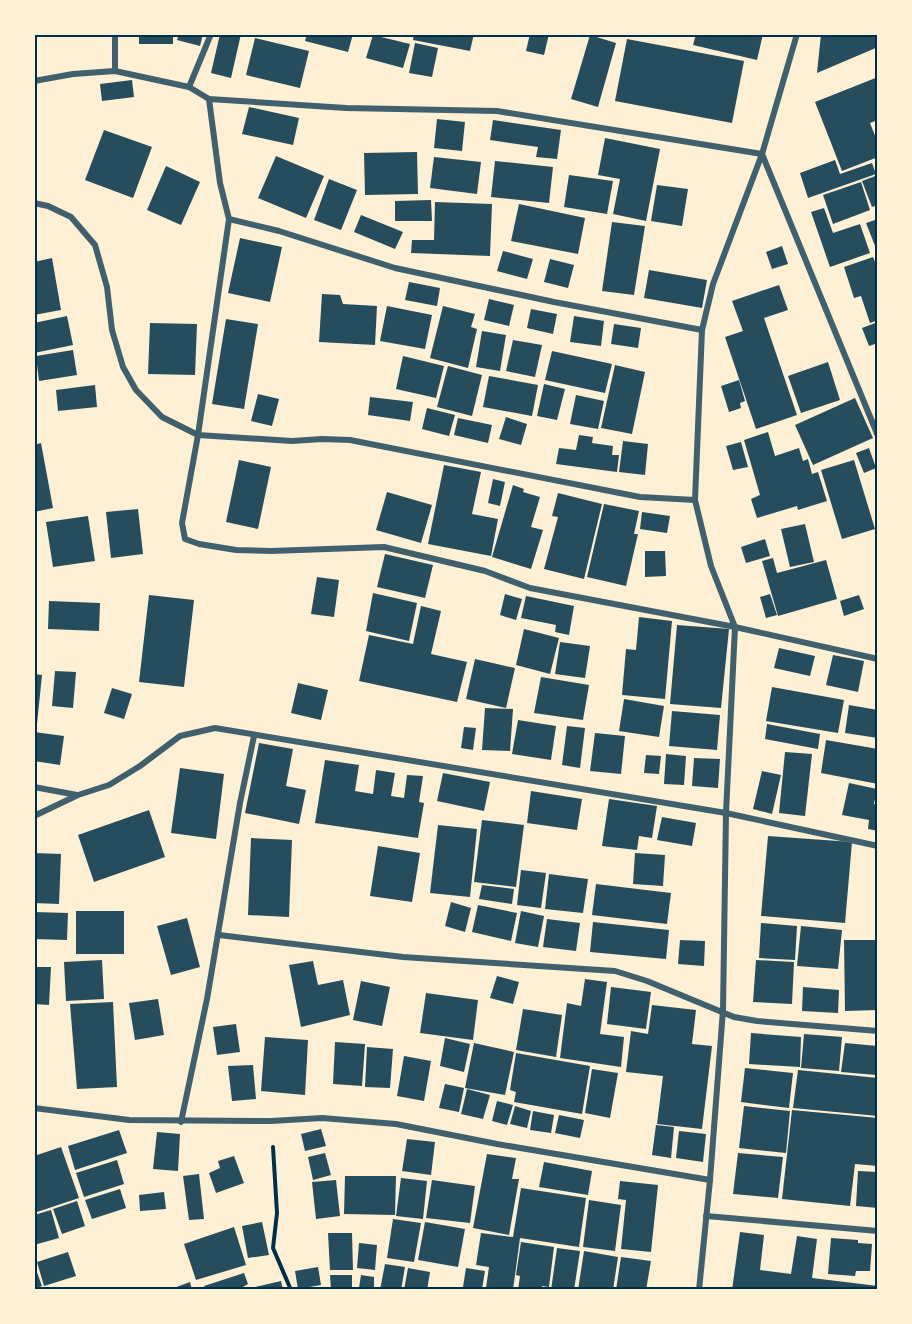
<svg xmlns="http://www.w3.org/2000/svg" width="912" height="1324" viewBox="0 0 912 1324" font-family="Commissioner,sans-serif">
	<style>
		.building { fill: #264d5e }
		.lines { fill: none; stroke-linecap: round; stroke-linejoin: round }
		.path { stroke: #003049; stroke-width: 4 }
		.minor { stroke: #3f606c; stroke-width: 6 }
		.neatline { fill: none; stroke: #003049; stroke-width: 2 }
	</style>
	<rect width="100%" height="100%" fill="#fdf0d5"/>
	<!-- building -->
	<g class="building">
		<rect x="139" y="34" width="34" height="10"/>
		<polygon points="179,34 203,34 200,46 177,40"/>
		<polygon points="220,34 241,34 231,78 211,73"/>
		<polygon points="307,34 353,34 348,52 305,41"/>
		<polygon points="414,34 474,34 470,51 413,40"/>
		<polygon points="530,34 549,34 544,55 526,51"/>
		<polygon points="696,34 763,34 757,60 693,45"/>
		<polygon points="821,34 878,34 878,47 817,73"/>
		<polygon points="373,35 410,44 403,68 366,58"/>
		<polygon points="590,35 616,43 598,107 571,99"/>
		<polygon points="255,38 309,51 300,88 246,75"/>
		<polygon points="627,39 744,61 732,123 615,101"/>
		<polygon points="415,43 438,48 432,77 409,73"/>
		<polygon points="878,77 878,120 870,123 878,143 878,157 842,171 815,102"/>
		<polygon points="132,80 134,97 102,101 100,84"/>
		<polygon points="249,107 299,118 293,145 242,134"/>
		<polygon points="437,119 465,122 462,151 434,148"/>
		<polygon points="493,120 561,130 557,159 536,157 538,147 490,140"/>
		<polygon points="104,130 152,147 133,198 85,180"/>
		<polygon points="605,138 660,149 646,221 613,214 620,179 598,175"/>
		<polygon points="417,152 418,194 365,195 364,153"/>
		<polygon points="276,156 324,176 306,218 258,198"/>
		<polygon points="434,157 481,162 477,194 430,188"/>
		<polygon points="835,160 840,174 872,163 876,174 808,198 800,173"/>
		<polygon points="495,161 553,167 549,203 491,197"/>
		<polygon points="166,166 200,182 181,225 147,210"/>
		<polygon points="569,175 613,181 607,214 564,207"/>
		<polygon points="878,175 878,205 872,207 862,181"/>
		<polygon points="329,179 357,190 341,230 314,220"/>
		<polygon points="861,182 870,210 833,224 823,195"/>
		<polygon points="657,185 688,189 682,226 651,221"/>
		<polygon points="431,200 432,221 395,221 395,201"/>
		<polygon points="435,202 492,204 490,256 411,253 412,240 434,240"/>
		<polygon points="519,204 585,218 578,254 511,241"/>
		<polygon points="824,208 833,233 860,224 870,253 830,267 811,212"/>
		<polygon points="361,215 403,232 395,249 354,232"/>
		<polygon points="878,219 878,251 877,251 866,223"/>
		<polygon points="612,222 645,226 634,295 602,291"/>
		<polygon points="240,238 282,247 270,302 228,293"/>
		<polygon points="782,246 788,264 772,269 766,252"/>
		<polygon points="503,251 533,259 527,279 497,271"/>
		<polygon points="873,257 878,269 878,320 870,323 861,296 854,298 844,267"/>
		<polygon points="52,258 61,310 34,315 34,262"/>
		<polygon points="550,259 574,265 568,288 544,282"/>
		<polygon points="649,270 707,280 702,308 644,298"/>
		<polygon points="409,282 440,288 437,306 405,300"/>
		<polygon points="779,285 788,310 764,318 797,415 756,429 725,337 743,331 732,301"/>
		<polygon points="322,294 340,295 343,304 377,306 375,345 319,342"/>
		<polygon points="489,299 514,305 509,326 484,320"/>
		<polygon points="387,306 432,315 425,349 380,341"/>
		<polygon points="443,306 475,314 471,327 477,329 468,368 430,358"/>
		<polygon points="531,309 557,314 553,334 527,328"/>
		<polygon points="67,316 73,345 34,353 34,323"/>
		<polygon points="574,316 604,321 601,346 570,342"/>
		<polygon points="226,319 258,324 244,409 212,404"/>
		<polygon points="878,322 878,343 869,346 862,328"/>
		<polygon points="150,323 197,324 195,375 148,374"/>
		<polygon points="614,324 641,328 638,348 611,344"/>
		<polygon points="482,331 506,335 500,371 476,367"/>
		<polygon points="513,340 542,345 535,377 506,371"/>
		<polygon points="73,350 77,375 39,381 36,356"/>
		<polygon points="552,351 612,364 605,393 545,380"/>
		<polygon points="403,356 444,366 436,398 396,389"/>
		<polygon points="828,362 840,400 801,413 788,376"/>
		<polygon points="615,365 645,372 632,434 601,428"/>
		<polygon points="448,366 482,375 472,416 437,407"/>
		<polygon points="489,376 538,385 532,416 483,407"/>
		<polygon points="739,380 745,401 740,403 741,408 729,412 721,386"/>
		<polygon points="544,384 565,389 557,420 537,416"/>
		<polygon points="95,385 97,407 58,411 56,390"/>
		<polygon points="258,394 279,399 272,426 251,421"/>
		<polygon points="576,395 604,401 598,429 570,424"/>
		<polygon points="370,397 413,402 410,421 368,415"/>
		<polygon points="855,398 873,438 813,465 795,425"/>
		<polygon points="427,408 455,415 449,436 422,429"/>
		<polygon points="506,417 527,424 521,445 499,439"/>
		<polygon points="458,418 492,425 488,443 454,435"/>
		<polygon points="768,432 775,456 799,448 803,461 808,459 812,474 818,472 827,501 798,510 797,506 757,518 751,499 760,495 744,440"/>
		<polygon points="579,435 593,437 592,443 613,446 612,455 619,455 617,472 556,464 559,448 576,450"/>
		<polygon points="623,441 648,444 645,475 619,472"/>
		<polygon points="741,442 748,467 733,470 726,446"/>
		<polygon points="41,443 53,508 34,512 34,445"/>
		<polygon points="869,448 876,468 864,473 856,453"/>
		<polygon points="239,460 271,467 258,529 226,522"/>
		<polygon points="854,460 875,529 842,539 821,470"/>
		<polygon points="444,465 481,472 472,514 498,519 491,556 428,544"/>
		<polygon points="493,479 505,482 500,506 488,503"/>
		<polygon points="513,485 524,489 523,492 540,497 531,527 543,530 531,569 492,557"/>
		<polygon points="387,492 432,505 421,543 376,530"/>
		<polygon points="558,493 602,504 584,579 544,569 558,517 552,516"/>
		<polygon points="604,504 639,511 634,534 638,534 626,586 587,577"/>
		<polygon points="138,509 143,554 111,558 106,512"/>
		<polygon points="642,512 670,516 667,533 640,529"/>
		<polygon points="88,516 95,561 53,567 46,522"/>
		<polygon points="805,524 814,562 790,567 781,529"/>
		<polygon points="765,539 770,556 746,563 741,547"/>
		<polygon points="645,551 665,551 666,576 645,577"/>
		<polygon points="385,554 433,565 425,598 377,587"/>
		<polygon points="773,558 777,573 826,560 837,599 778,616 762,561"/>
		<polygon points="317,577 339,580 334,617 311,614"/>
		<polygon points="373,593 417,603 409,641 366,631"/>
		<polygon points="505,594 522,599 516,620 500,615"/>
		<polygon points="770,594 777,615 766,618 760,597"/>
		<polygon points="149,595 194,600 184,687 139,682"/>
		<polygon points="859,595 864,609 844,616 840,601"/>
		<polygon points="526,596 574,606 569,635 555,632 556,625 521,618"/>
		<polygon points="49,601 100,603 99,631 48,629"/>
		<polygon points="421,606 441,611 431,654 467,662 457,702 359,681 369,635 413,644"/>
		<polygon points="639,617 672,621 665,699 622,695 626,649 636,650"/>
		<polygon points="677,625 729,629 721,708 670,704"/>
		<polygon points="524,629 559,638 550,674 516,665"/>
		<polygon points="560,642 590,646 585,678 555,674"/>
		<polygon points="779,648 815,656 810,676 774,668"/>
		<polygon points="833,655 864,661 858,692 826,685"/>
		<polygon points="475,659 515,668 506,708 466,699"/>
		<polygon points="55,671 76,672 73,708 52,706"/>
		<polygon points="34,674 42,675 37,724 34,724"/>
		<polygon points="541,677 589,685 583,720 534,713"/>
		<polygon points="298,683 328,690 321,720 291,713"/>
		<polygon points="772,687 844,700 838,733 766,721"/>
		<polygon points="112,688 132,694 124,719 104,713"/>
		<polygon points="624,699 664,706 659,737 619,731"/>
		<polygon points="849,705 878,710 878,738 845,733"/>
		<polygon points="485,708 513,709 510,751 482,750"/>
		<polygon points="672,711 720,715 717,750 669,746"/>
		<polygon points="518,720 556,726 551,760 512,754"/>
		<polygon points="767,724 820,734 818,749 765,739"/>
		<polygon points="567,726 585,728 580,768 562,765"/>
		<polygon points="464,727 476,728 473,750 461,748"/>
		<polygon points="34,732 64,736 60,765 34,761"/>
		<polygon points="595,733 625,736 621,774 590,771"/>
		<polygon points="826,740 878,749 878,784 821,773"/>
		<polygon points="259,743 293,749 286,786 306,790 299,824 245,813"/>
		<polygon points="785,752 812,754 805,816 779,813"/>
		<polygon points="666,754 686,756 684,785 664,784"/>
		<polygon points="646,755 661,756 659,774 644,773"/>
		<polygon points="694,758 720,759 718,788 692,786"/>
		<polygon points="325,760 359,765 355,791 373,794 376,770 395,773 391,796 404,798 407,775 423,776 419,802 424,803 418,838 315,823"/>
		<polygon points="180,768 224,774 216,839 171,833"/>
		<polygon points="762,771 781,775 772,814 753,809"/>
		<polygon points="443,773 490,782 484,811 437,801"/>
		<polygon points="849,783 877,789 874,804 878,805 878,831 868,829 869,820 842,815"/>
		<polygon points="531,791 582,799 577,830 527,823"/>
		<polygon points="609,799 657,806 652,838 639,836 637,850 602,846"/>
		<polygon points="149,810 165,857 94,882 78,835"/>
		<polygon points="662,817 696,823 692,846 657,840"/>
		<polygon points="482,820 524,825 516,887 474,882"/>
		<polygon points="438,825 477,829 470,897 430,893"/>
		<polygon points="768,836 852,842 845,923 761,916"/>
		<polygon points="251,838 292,840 289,917 248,915"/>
		<polygon points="378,846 420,853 412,902 370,896"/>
		<polygon points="34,853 61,854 59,904 34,903"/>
		<polygon points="635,853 665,855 663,886 633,884"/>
		<polygon points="521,870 546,873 541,908 517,905"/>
		<polygon points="549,874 588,879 583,913 545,909"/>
		<polygon points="596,884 671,893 667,924 592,915"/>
		<polygon points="482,885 514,889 512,904 479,899"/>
		<polygon points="451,902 471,908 465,932 445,926"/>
		<polygon points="478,905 517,913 511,941 472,932"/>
		<rect x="76" y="911" width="48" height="43"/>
		<polygon points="521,911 544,916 538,947 515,943"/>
		<polygon points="34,912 68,913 67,940 34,939"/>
		<polygon points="187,918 200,967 171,975 157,926"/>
		<polygon points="547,919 580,923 576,951 543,947"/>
		<polygon points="593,922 669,930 666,959 590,952"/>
		<polygon points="761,923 797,926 795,960 759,958"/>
		<polygon points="801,926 842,930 838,969 797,966"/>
		<polygon points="680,940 705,941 704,966 678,964"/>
		<polygon points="844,940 878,940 878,1010 845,1011"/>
		<polygon points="102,960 104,999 66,1001 64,962"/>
		<polygon points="756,960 794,962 792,1004 753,1002"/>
		<polygon points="313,961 318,985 343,980 350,1015 301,1027 289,965"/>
		<polygon points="34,967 51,967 49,1005 34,1004"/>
		<polygon points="497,976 519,982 513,1004 490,998"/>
		<polygon points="585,979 607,982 600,1034 624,1037 621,1067 560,1058 567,1003 581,1006"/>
		<polygon points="361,981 390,987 382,1026 353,1020"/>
		<polygon points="611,987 651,992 646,1029 607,1024"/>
		<polygon points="803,987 839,990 838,1013 802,1011"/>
		<polygon points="426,993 478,1000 473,1040 420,1033"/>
		<polygon points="158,999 164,1035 135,1040 129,1003"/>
		<polygon points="113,1002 117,1087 77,1089 70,1004"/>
		<polygon points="652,1005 696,1010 692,1044 712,1046 702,1129 657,1124 663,1076 626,1072 631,1031 648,1034"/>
		<polygon points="523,1009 562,1015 556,1057 516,1050"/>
		<polygon points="236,1024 240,1052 217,1055 213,1027"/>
		<polygon points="751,1033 801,1037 800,1067 749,1064"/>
		<polygon points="804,1034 842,1037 839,1071 801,1068"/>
		<polygon points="265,1037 308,1040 305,1095 261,1091"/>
		<polygon points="445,1038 470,1044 464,1072 440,1066"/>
		<polygon points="335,1042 365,1044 362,1086 333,1084"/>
		<polygon points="474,1043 514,1052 505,1095 465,1088"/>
		<polygon points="845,1043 878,1046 876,1075 841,1072"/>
		<polygon points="367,1047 393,1049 390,1088 365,1087"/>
		<polygon points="516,1053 590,1066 582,1114 514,1102 516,1092 510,1090"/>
		<polygon points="404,1056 431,1061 424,1101 397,1096"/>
		<polygon points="253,1065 256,1099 232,1101 228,1066"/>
		<polygon points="745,1068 793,1073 789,1108 741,1102"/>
		<polygon points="592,1069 618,1073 610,1118 585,1113"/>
		<polygon points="798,1070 878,1078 878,1116 793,1108"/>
		<polygon points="445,1084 464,1088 459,1112 439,1108"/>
		<polygon points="467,1089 490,1095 483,1119 461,1114"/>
		<polygon points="497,1101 513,1105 507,1125 492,1121"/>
		<polygon points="515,1106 531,1111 527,1128 510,1124"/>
		<polygon points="744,1106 790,1111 786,1153 739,1148"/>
		<polygon points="792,1110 878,1118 878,1166 855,1164 850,1206 782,1199"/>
		<polygon points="533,1111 554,1115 551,1133 530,1130"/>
		<polygon points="559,1115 584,1120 580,1138 555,1133"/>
		<polygon points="656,1125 674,1127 671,1158 652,1155"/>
		<polygon points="321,1129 326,1146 305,1151 301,1134"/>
		<polygon points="119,1130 127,1153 75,1170 68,1146"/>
		<polygon points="679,1131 706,1134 703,1162 676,1158"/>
		<polygon points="157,1132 180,1134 178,1171 153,1169"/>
		<polygon points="407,1139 435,1142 431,1175 402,1171"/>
		<polygon points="61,1147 79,1198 37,1212 34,1204 34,1156"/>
		<polygon points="325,1153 331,1175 313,1180 308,1157"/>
		<polygon points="738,1153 783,1157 778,1198 733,1194"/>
		<polygon points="487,1154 516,1158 512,1179 519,1179 509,1235 473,1228"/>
		<polygon points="234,1156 244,1183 216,1193 209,1173 220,1168 218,1161"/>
		<polygon points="117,1160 124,1184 84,1197 76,1173"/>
		<polygon points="544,1162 592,1171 588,1195 539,1187"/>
		<polygon points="858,1171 878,1172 878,1208 856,1206"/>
		<polygon points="199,1174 204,1219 189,1220 183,1176"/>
		<polygon points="345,1176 396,1176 395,1215 344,1214"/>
		<polygon points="401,1178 427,1181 423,1219 396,1216"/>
		<polygon points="336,1180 340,1216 316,1219 312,1182"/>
		<polygon points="432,1180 475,1186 470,1223 426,1218"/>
		<polygon points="620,1181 658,1185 651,1252 621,1249 626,1200 618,1199"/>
		<polygon points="521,1188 586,1198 579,1247 520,1238 513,1290 486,1288 489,1267 476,1265 481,1233 513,1237"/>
		<polygon points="120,1189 126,1208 92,1219 85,1200"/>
		<polygon points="164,1192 166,1209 140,1211 139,1195"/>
		<polygon points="589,1200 621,1205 615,1251 583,1247"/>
		<polygon points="77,1201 85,1226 62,1234 53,1209"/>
		<polygon points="51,1210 59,1238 34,1245 34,1215"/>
		<polygon points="393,1219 421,1223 414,1262 387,1258"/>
		<polygon points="262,1222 269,1255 248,1258 242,1226"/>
		<polygon points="425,1222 465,1229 458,1267 418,1260"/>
		<polygon points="234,1227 246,1265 196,1280 184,1244"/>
		<polygon points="740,1232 764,1235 760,1270 791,1274 797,1236 817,1239 812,1278 878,1286 878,1290 732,1290"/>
		<polygon points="328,1233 352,1233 353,1270 330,1270"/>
		<polygon points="831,1238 858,1240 858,1243 872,1244 870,1271 856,1271 855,1276 828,1274"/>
		<polygon points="521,1242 554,1247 549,1287 542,1286 542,1290 518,1290 520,1276 516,1275"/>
		<polygon points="359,1243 377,1245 375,1270 357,1268"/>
		<polygon points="557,1248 580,1251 574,1290 551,1290"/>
		<polygon points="584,1251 618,1257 613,1290 578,1290"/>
		<polygon points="68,1252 76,1276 44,1286 37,1262"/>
		<polygon points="621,1257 651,1261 646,1290 616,1290"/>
		<polygon points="34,1264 42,1286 34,1289"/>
		<polygon points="385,1264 405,1267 401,1290 380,1290"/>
		<polygon points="318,1267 321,1285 298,1289 295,1271"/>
		<polygon points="408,1268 430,1272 427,1290 404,1290"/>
		<polygon points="466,1268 485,1271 482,1289 463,1287"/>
		<polygon points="244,1273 248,1284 238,1290 205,1290 204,1286"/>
		<polygon points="330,1275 352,1275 352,1290 331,1290"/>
		<polygon points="361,1275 374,1277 374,1290 359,1288"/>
		<polygon points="281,1281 283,1290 246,1290 246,1289"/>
		<polygon points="190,1282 192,1290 171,1290 171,1289"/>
	</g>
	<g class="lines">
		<!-- path -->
		<polyline class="path" points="273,1147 277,1213 273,1248 291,1290"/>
		<!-- minor -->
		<g class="minor">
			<polyline points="115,71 115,34"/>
			<polyline points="34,81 73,74 115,71 189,87 209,99 346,108 497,111 762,154 878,436"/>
			<polyline points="189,87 211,34"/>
			<polyline points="209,99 220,183 229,219 279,231 395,268 554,302 702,330"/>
			<polyline points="34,203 48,206 71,217 95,245 107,287 112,330 123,367 136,390 162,417 198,435 292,441 322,439 350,440 640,497 695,500"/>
			<polyline points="229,219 198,435 182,523 185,539 199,544 236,550 271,551 384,547 485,571 530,588 735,627 878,659"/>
			<polyline points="34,787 77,795"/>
			<polyline points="34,816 78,795 109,785 140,766 180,736 215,728 726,813 878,846"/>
			<polyline points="219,935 403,957 615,971 647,981 734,1017 757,1021 878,1031"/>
			<polyline points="34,1108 129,1120 271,1121 322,1118 396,1124 497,1144 710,1180"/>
			<polyline points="181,1122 207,999 240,803 254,736"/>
			<polyline points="706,1216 878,1231"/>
			<polyline points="699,1290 710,1180 723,1010 726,813 735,627 711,566 695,500 702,330 713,284 762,154 797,34"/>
		</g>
	</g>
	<!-- border -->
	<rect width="912" height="1324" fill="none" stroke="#fdf0d5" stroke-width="72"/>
	<rect x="36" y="36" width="840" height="1252" class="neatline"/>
</svg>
